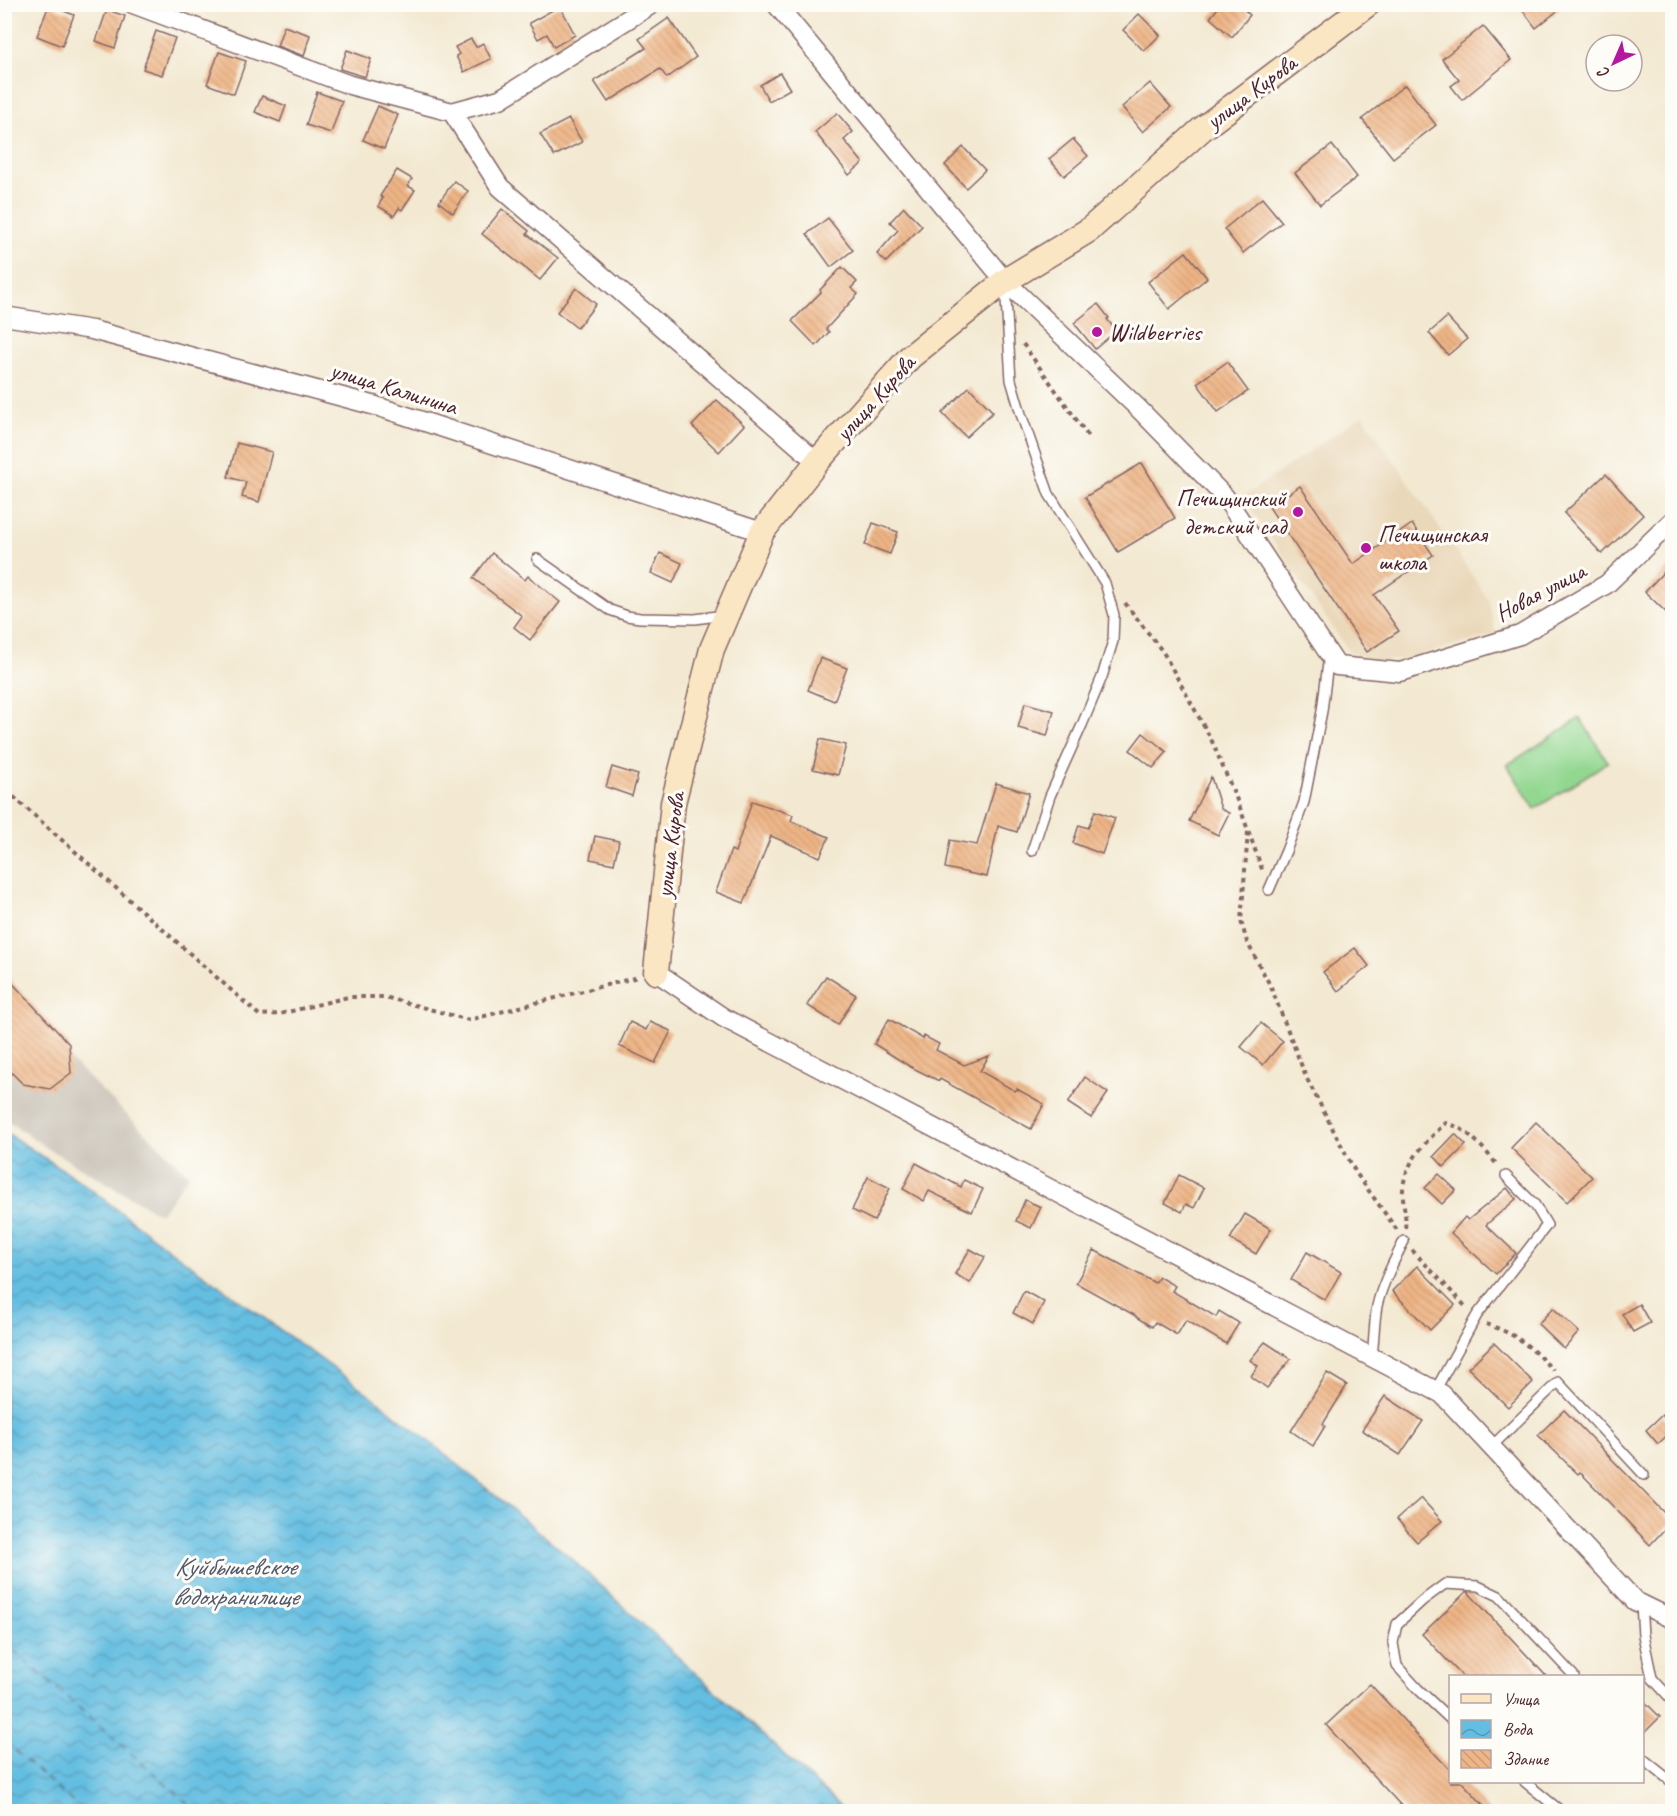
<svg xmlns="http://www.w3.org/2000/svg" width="1677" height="1816" viewBox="0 0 1677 1816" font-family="Caveat,sans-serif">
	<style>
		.built { fill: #ead8ba }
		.industrial { fill: #cac3b8 }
		.pitch { fill: #92d790; stroke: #6e7b5e; stroke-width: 1.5 }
		.water { fill: url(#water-waves); stroke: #566e86; stroke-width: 1.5 }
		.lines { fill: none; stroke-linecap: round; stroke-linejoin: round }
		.ferry { stroke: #53576b; stroke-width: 1.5; stroke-dasharray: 8 6; stroke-linecap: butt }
		.building { fill: url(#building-back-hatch) }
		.lane-casing { stroke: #856665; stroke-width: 12 }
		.street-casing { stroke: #856665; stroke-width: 21 }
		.secondary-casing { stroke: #856665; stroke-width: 27 }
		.path { stroke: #856665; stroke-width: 4; stroke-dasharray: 4.5 4.5; stroke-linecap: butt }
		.lane { stroke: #fff; stroke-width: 9 }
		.street { stroke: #fff; stroke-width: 18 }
		.secondary { stroke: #fbe6c4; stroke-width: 24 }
		.poi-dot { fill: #b5179e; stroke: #fdfcf7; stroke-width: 2 }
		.labels { text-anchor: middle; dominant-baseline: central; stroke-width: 6; stroke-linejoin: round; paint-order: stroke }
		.street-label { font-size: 24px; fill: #4a1f2b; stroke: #fdfcf7 }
		.poi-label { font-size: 24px; fill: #4a1f2b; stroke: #fdfcf7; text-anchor: start }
		.water-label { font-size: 26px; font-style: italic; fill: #53576b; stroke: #fdfcf7 }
	</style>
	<defs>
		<pattern id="water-waves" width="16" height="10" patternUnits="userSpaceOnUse" patternTransform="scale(1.5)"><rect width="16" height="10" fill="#63bee1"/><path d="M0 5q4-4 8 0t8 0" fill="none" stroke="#549ab7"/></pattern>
		<pattern id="building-back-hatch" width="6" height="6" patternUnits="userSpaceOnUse" patternTransform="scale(1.5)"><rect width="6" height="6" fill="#eeb586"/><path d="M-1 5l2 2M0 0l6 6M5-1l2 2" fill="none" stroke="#ce9b74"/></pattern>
	</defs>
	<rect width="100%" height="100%" fill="#fdfcf7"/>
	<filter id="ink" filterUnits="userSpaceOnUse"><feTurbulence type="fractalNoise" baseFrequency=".0167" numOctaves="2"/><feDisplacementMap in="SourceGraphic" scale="12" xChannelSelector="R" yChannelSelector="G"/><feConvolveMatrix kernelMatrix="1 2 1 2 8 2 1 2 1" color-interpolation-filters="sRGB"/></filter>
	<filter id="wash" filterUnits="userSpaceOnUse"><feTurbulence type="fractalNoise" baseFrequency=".008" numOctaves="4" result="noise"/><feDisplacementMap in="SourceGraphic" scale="24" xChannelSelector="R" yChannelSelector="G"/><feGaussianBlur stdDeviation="1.35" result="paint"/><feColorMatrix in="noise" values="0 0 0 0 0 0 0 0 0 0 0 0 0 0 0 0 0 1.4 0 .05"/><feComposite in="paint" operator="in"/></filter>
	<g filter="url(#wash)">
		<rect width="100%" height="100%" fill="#f3e9d2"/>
		<!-- built -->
		<polygon class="built" points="1363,415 1488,599 1496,634 1405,659 1372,662 1350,653 1243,497"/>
		<!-- industrial -->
		<polygon class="industrial" points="4,988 63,1053 189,1175 160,1214 47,1148 5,1119"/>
		<!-- pitch -->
		<polygon class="pitch" points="1580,718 1608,762 1535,809 1507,765"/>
		<!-- water -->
		<polygon class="water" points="5,1132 80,1181 170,1250 373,1397 446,1455 565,1553 845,1811 5,1811"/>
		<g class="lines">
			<!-- ferry -->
			<g class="ferry">
				<polyline points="4,1642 198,1812"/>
				<polyline points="4,1741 84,1812"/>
			</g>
		</g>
		<g id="blocks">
			<!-- building -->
			<g class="building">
				<polygon points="109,4 113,4 113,12 125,16 115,48 96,41"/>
				<polygon points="1221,4 1238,4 1250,15 1232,37 1210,18"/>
				<polygon points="1518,4 1566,4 1536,28"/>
				<polygon points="49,5 74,15 62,46 37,36"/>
				<polygon points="560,6 575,35 554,47 547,34 538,39 529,23"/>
				<polygon points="1139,14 1160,35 1144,51 1123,30"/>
				<polygon points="669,18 696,57 667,78 660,69 608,102 594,81 646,48 639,39"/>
				<polygon points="284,26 310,35 304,56 277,46"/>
				<polygon points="1483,26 1511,60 1462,100 1451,86 1459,80 1442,59"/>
				<polygon points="156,31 175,38 162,75 143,69"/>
				<polygon points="471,39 476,47 483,43 491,59 464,72 456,56 459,54 455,47"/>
				<polygon points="347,50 371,59 365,77 340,69"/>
				<polygon points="219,52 246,61 234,94 207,84"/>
				<polygon points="780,73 790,89 769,101 760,85"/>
				<polygon points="1150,83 1171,107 1143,132 1122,107"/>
				<polygon points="1405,85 1436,125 1393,158 1362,119"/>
				<polygon points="317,92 342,101 331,133 306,125"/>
				<polygon points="262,96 286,106 280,122 255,112"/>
				<polygon points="378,106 398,115 384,149 363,140"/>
				<polygon points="837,113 853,132 844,140 863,163 849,175 815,132"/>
				<polygon points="569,119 582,142 554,156 540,134"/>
				<polygon points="1073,139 1088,156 1064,176 1049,159"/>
				<polygon points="1332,145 1357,177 1320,205 1295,173"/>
				<polygon points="963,147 985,170 966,188 945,165"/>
				<polygon points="397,170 412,179 408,186 415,190 402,210 399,208 394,216 378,206 383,198 380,196"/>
				<polygon points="454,181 468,191 453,213 439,202"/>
				<polygon points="1262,198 1282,222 1243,253 1224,229"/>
				<polygon points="904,207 922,226 886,262 877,254 898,230 890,222"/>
				<polygon points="502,209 529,231 527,234 558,258 540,280 482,234"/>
				<polygon points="828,218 853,250 831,267 807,234"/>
				<polygon points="1186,252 1207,278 1169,309 1148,282"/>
				<polygon points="842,267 857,282 851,288 858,294 826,329 829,332 816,346 792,321 821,292 820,290"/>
				<polygon points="576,288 596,304 577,328 557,312"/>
				<polygon points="1098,304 1109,318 1107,319 1116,331 1095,349 1074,323"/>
				<polygon points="1447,317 1467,339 1448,355 1429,333"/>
				<polygon points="1227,362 1248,391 1218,412 1197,383"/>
				<polygon points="969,387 993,412 966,437 942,413"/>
				<polygon points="717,400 744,425 719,452 692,426"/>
				<polygon points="237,443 272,452 259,502 242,497 246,482 228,477"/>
				<polygon points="1142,463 1175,518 1118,552 1085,497"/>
				<polygon points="1606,474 1643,515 1602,554 1564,513"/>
				<polygon points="1300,486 1353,564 1412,524 1433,555 1374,595 1399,631 1367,652 1269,507"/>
				<polygon points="873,523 898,532 890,554 865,545"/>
				<polygon points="492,553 525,580 528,576 560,602 530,640 514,627 522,616 473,578"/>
				<polygon points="660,553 682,563 673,583 651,573"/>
				<polygon points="1672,563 1672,618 1645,592"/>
				<polygon points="820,658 847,668 834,701 808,690"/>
				<polygon points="1025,703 1054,711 1047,736 1018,728"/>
				<polygon points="1143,733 1167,752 1153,768 1130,750"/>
				<polygon points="820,739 846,745 838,775 813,769"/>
				<polygon points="612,767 638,775 632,796 606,787"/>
				<polygon points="1211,777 1221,809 1229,813 1218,835 1189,821"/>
				<polygon points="996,783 1029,793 1017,832 998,826 987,877 945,868 950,840 977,845"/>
				<polygon points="752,801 793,815 791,821 829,837 820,857 771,836 744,903 716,892 731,850 735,852"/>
				<polygon points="1095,811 1115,818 1102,854 1073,843 1079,825 1088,828"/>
				<polygon points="595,836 619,841 614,864 590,859"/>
				<polygon points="1355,948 1369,966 1338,991 1323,972"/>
				<polygon points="4,974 69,1044 71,1073 50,1089 23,1084 4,1065"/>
				<polygon points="826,976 856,995 838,1025 807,1005"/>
				<polygon points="889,1019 923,1039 924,1036 939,1044 936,1050 964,1065 989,1056 980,1071 1015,1091 1017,1089 1044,1104 1031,1129 940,1079 939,1081 909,1066 874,1044"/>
				<polygon points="630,1022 646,1030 650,1022 671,1031 655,1063 619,1046"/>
				<polygon points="1261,1023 1283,1041 1263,1065 1241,1047"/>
				<polygon points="1085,1077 1108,1093 1091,1118 1068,1103"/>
				<polygon points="1536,1122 1592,1177 1567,1202 1511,1148"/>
				<polygon points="1455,1134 1466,1145 1444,1167 1434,1156"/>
				<polygon points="916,1163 961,1187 964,1180 983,1189 972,1212 929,1191 924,1201 903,1189"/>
				<polygon points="1439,1174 1456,1190 1442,1204 1425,1188"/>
				<polygon points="1179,1175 1204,1188 1194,1208 1186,1204 1182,1212 1165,1203"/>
				<polygon points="868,1177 890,1188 874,1221 852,1210"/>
				<polygon points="1507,1188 1516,1199 1486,1225 1516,1253 1496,1274 1451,1233 1465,1217 1468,1220"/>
				<polygon points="1025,1200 1041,1207 1031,1228 1016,1221"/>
				<polygon points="1245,1214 1271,1229 1256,1254 1230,1239"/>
				<polygon points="970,1249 985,1257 970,1283 955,1274"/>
				<polygon points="1094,1250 1155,1283 1159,1277 1175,1286 1172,1291 1216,1317 1219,1311 1239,1323 1226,1344 1186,1320 1177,1335 1155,1322 1152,1327 1136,1317 1136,1316 1076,1283"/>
				<polygon points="1307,1252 1341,1272 1325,1300 1291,1280"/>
				<polygon points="1417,1266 1455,1305 1430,1330 1392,1291"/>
				<polygon points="1024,1291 1044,1302 1033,1324 1013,1313"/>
				<polygon points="1639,1304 1650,1323 1633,1332 1622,1314"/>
				<polygon points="1553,1308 1579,1332 1564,1349 1538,1324"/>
				<polygon points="1265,1342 1291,1359 1267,1388 1251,1376 1258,1366 1250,1360"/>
				<polygon points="1494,1343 1533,1382 1508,1407 1468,1368"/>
				<polygon points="1327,1373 1347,1385 1323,1424 1325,1426 1313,1446 1291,1431"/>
				<polygon points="1385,1396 1423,1421 1400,1455 1362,1430"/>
				<polygon points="1564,1410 1672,1521 1650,1545 1580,1472 1578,1474 1538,1435"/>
				<polygon points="1662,1415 1672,1426 1672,1431 1658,1444 1646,1430"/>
				<polygon points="1421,1498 1442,1521 1417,1542 1397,1519"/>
				<polygon points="1466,1592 1468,1592 1547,1677 1463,1677 1422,1634"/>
				<polygon points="1370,1684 1450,1770 1450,1782 1462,1782 1490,1812 1407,1812 1326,1725"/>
				<polygon points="1642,1699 1660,1717 1642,1735"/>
			</g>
		</g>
	</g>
	<g filter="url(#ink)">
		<use href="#blocks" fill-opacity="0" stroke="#856665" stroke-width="1.5"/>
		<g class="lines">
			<defs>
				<g id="lane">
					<polyline points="1005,283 1011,380 1021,414 1049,494 1105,583 1114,615 1113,641 1102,677 1082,725 1050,796 1032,851"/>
					<polyline points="537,559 610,610 627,616 640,618 695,619 724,615"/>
					<polyline points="1269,890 1286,851 1304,802 1322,711 1329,655"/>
					<path d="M1372 1357C1374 1340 1374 1323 1377 1306 1382 1284 1394 1261 1404 1241"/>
					<polyline points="1435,1391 1477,1315 1547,1225 1535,1205 1506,1176"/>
					<polyline points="1491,1447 1558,1382 1644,1475"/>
					<polyline points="1641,1604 1643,1635 1652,1678 1672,1700"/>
					<polyline points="1450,1719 1418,1689 1397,1666 1393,1643 1397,1624 1422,1601 1445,1584 1478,1586 1499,1596 1574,1676"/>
					<polyline points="1642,1758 1672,1782"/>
					<polyline points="1525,1782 1562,1812"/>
					<polyline points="1665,1812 1672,1805"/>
				</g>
				<g id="street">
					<polyline points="133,4 350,85 452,112 500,187 817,462"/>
					<polyline points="776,4 1005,281 1138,408 1225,497 1337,666 1400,672 1520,635 1607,584 1672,521"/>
					<polyline points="452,112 500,99 652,4"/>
					<polyline points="4,316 92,330 376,406 762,532"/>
					<polyline points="656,972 724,1018 1442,1394 1635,1601 1672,1619"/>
				</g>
				<polyline id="secondary" points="656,972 673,803 712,649 762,532 817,462 910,357 1005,281 1089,230 1202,129 1368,4"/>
			</defs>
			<!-- lane casing -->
			<use href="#lane" class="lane-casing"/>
			<!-- street casing -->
			<use href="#street" class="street-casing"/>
			<!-- secondary casing -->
			<use href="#secondary" class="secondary-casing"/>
			<!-- path -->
			<g class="path">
				<polyline points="1023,344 1090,439"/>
				<polyline points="1125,603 1163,652 1211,739 1239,805 1263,872"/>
				<polyline points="4,782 8,792 259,1015 280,1014 348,997 385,997 469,1020 638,977"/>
				<polyline points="1248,832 1241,921 1247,942 1271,987 1306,1077 1339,1141 1356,1173 1397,1230"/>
				<path d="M1405 1228C1407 1215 1402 1203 1403 1190 1404 1163 1427 1140 1446 1123 1468 1128 1484 1149 1498 1166"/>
				<polyline points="1412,1250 1467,1308"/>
				<path d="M1486 1324C1519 1335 1529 1346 1553 1370"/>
			</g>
			<!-- lane -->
			<use href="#lane" class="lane"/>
			<!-- street -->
			<use href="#street" class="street"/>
			<!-- secondary -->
			<use href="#secondary" class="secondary"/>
		</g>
	</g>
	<!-- markers -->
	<g class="poi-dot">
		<circle cx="1097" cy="332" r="6"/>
		<circle cx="1298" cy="512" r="6"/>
		<circle cx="1366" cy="548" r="6"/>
	</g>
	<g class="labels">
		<!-- street labels -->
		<g class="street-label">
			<text transform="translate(1251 92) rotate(-37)">улица Кирова</text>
			<text transform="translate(394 388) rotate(17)">улица Калинина</text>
			<text transform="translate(875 398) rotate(-48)">улица Кирова</text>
			<text transform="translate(1540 592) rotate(-28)">Новая улица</text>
			<text transform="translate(670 845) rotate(-83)">улица Кирова</text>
		</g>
		<!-- poi labels -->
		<g class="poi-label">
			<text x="1109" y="332">Wildberries</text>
			<text x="1286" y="498" text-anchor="end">Печищинский<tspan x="1286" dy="28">детский сад</tspan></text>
			<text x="1378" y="534">Печищинская<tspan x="1378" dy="28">школа</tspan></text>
		</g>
		<!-- water labels -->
		<g class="water-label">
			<text x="235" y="1566">Куйбышевское<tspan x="235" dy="30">водохранилище</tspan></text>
		</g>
	</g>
	<!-- margin -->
	<rect width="1677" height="1816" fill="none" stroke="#fdfcf7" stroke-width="24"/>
	<!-- legend -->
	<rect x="1449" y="1675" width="195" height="108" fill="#fdfcf7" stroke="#b5a4a5" stroke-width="1.5"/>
	<rect x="1461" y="1694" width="30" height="9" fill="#fbe6c4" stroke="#b5a4a5" stroke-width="1.5"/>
	<text x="1503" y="1705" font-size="18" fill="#4a1f2b">Улица</text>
	<rect x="1461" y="1720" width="30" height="18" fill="url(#water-waves)" stroke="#b5a4a5" stroke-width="1.5"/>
	<text x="1503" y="1735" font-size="18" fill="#4a1f2b">Вода</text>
	<rect x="1461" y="1750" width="30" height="18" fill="url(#building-back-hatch)" stroke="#b5a4a5" stroke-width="1.5"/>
	<text x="1503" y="1765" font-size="18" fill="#4a1f2b">Здание</text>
	<!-- north arrow -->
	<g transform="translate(1614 63) rotate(224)"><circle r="28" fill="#fdfcf7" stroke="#b5a4a5" stroke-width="1.5"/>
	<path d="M0-4.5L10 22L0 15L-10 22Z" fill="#b5179e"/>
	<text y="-9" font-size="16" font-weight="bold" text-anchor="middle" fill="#4a1f2b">С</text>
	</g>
</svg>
